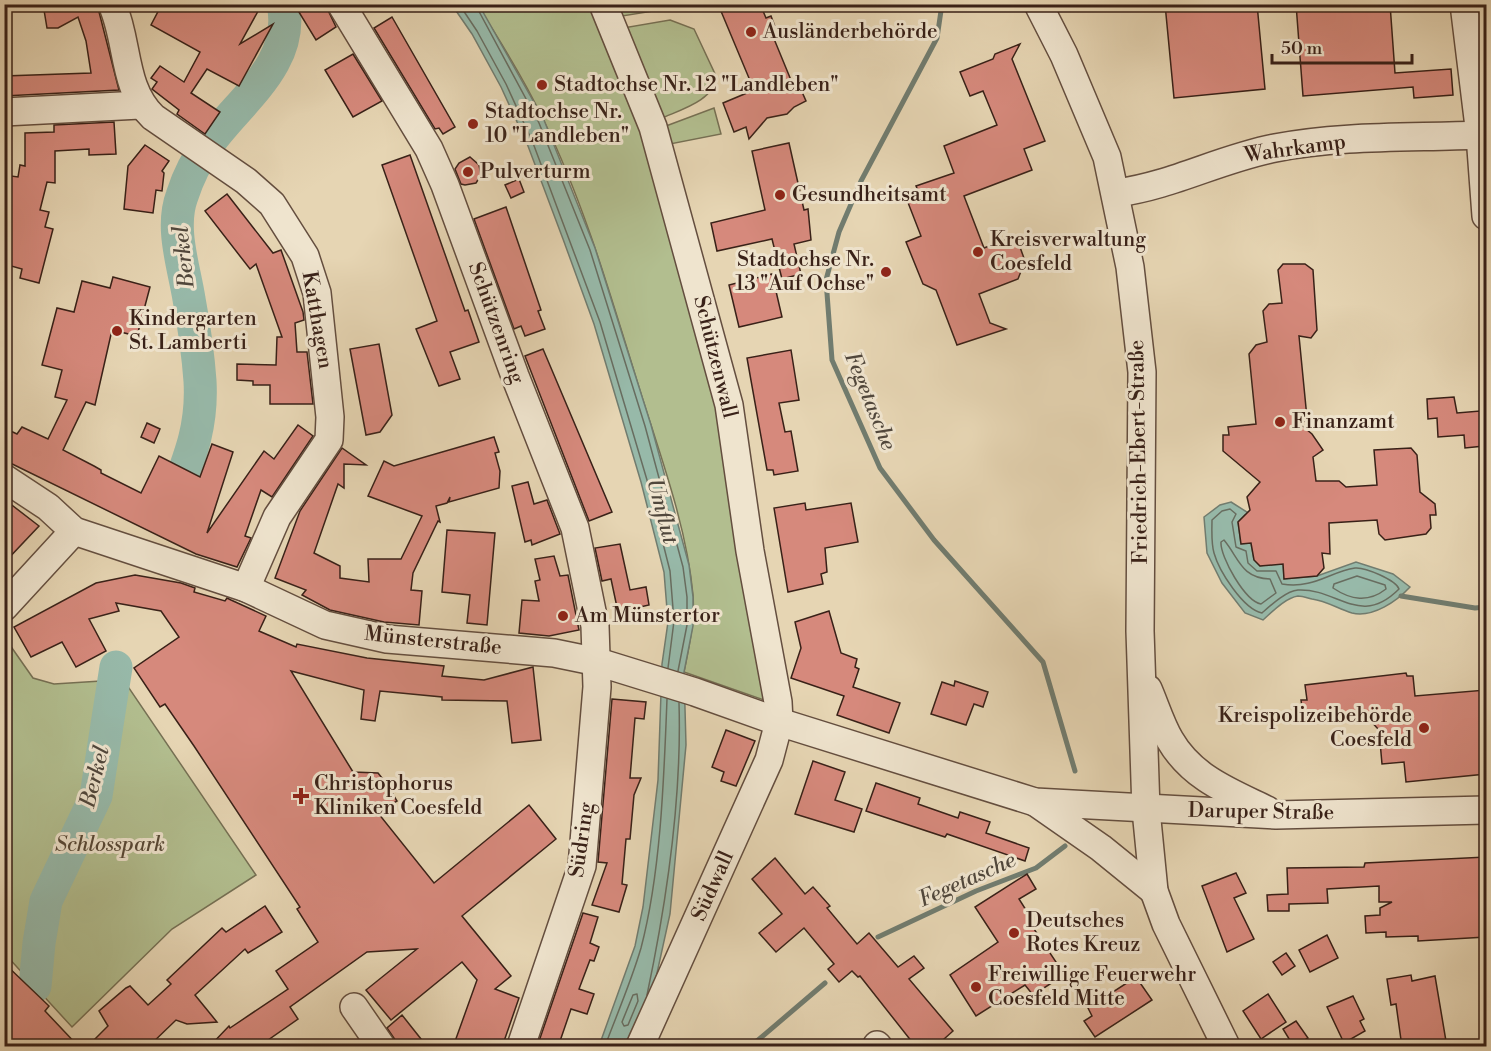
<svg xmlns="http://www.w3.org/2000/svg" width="1491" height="1051" viewBox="0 0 1491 1051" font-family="'Libre Bodoni',serif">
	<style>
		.green { fill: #b2be8f; stroke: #767054; stroke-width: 1.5 }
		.water { fill: #97b9a9; stroke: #717c6f; stroke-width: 1.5 }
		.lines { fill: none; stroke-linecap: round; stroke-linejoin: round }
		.shore { stroke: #686d60; stroke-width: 1.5 }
		.stream { stroke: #717c6f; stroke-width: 5 }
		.river { stroke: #97b9a9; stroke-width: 33 }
		.building { fill: #d6897c; stroke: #392118; stroke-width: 1.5 }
		.minor-casing { stroke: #644e3f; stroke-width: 30 }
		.minor { stroke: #efe4ce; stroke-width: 27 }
		.poi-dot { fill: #8f2418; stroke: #efe4ce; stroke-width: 2 }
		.labels { text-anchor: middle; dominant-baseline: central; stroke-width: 6; stroke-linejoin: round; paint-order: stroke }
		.poi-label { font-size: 21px; fill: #392118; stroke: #efe4ce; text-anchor: start }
		.street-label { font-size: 21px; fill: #392118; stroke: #efe4ce }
		.park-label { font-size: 21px; font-style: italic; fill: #574836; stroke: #efe4ce }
		.water-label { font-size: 22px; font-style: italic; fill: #50473c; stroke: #efe4ce }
	</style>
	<rect width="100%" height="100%" fill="#e6d5b3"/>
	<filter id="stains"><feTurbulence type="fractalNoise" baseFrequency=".00333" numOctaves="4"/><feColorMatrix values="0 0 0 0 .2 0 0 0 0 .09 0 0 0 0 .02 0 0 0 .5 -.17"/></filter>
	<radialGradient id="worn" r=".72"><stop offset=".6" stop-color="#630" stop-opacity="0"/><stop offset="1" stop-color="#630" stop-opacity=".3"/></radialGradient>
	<!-- green -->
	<g class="green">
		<path d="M477 5H595L636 82 719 407 767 701 684 672C689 647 695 621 693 595 687 529 662 460 642 397 613 304 586 207 543 119 524 79 501 42 477 5Z"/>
		<polygon points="609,5 665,5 666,9 616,17"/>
		<path d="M670 20 694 29 716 76C715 101 679 110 660 119L623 28Z"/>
		<polygon points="714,108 721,134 665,145 658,129"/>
		<polygon points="5,638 33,678 54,684 101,681 106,677 108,664 112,663 256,875 172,929 72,1027 5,954"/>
	</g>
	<!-- water -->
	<g class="water">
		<polygon points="452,5 479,5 544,120 595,248 651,425 689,565 693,597 693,626 684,672 686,745 670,914 650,1005 633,1046 599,1046 635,946 643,907 658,780 662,664 668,622 664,572 641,482 594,324 563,239 528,146 501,87 472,34"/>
		<path d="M1231 502 1250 514 1245 515 1238 522 1241 544 1251 543 1254 560 1260 566 1283 561 1284 579 1317 576 1356 562 1393 574 1410 587C1397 601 1373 618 1352 613 1338 609 1327 601 1312 599 1308 598 1302 596 1298 596 1285 598 1272 612 1263 620L1245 613 1222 583 1207 553 1204 517 1220 505Z"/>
	</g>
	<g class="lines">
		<!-- shore -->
		<g class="shore">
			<polyline points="459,4 477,31 506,84 533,143 600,322 647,480 670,571 674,621 668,668"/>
			<polyline points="475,4 539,123 590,250 645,426 683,567 687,597 687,625 678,671"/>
			<path d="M1230 509 1236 514 1232 522 1236 547 1246 551 1248 563 1257 571H1276L1282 584C1314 589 1329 572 1355 568 1365 567 1396 580 1399 589 1360 628 1338 588 1298 590 1286 591 1271 605 1262 613 1243 609 1219 571 1214 553 1211 543 1212 530 1212 520L1222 511Z"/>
			<path d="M1224 540C1239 558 1241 578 1270 579L1276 593 1261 604C1245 601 1220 557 1221 542Z"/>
			<path d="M1357 576 1385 585 1386 589C1368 603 1351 600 1333 588L1334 584Z"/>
			<polygon points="637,994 638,1001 628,1025 624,1026 622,1022 633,995"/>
			<path d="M647 995C667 900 682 800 679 703"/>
			<path d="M605 1046C617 1014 631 982 641 948 661 872 664 777 667 699"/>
		</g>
		<!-- stream -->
		<g class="stream">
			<polyline points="942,4 937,38 861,181 839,232 826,280 832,360 880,468 934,540 1043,662 1075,771"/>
			<polyline points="1401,596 1475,608 1486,607"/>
			<polyline points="878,937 976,891 1036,868 1065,846"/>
			<polyline points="740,1046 757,1041 825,983"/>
		</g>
		<!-- river -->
		<g class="river">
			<path d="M169 512C186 465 203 433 200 381 198 353 194 326 189 299 184 267 170 228 182 196 188 177 197 159 209 143 239 101 296 63 283 4"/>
			<polyline points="35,986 39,943 46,901 96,796 116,667"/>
		</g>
	</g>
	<!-- building -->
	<g class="building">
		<polygon points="43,4 97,4 119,90 4,96 4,76 91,73 86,41 78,17 58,28 47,28"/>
		<polygon points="162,4 262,4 240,44 273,24 239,86 207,69 191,93 220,112 205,134 177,114 179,110 152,89 157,82 151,78 160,66 184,82 200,52 151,25"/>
		<polygon points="294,4 325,4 336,27 316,40"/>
		<polygon points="718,4 760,4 766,18 771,16 777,32 772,34 793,85 798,83 806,101 794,107 787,114 767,118 749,139 746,127 734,132 723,103 754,90"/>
		<polygon points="1165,4 1257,4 1265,89 1174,98"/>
		<polygon points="1296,4 1390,4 1395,73 1451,69 1453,95 1414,98 1413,87 1303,96"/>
		<polygon points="392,17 455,127 443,134 439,128 435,129 374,28"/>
		<polygon points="1020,44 1012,59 1045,141 1024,149 1032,170 964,196 984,248 1016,236 1025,261 1018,279 979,294 990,323 1006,329 957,345 936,290 923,284 906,242 921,236 907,200 920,195 916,186 954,173 944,146 997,125 983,91 970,96 960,72 993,59 995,54"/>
		<polygon points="353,54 382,101 353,117 325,70"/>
		<polygon points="114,122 116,154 89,155 89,149 55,151 55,183 47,182 40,210 49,212 45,227 53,229 39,283 20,278 22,269 4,264 4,175 18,177 20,165 25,166 25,133 54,132 54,125"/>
		<polygon points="789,143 804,210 808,209 811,240 794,244 801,274 782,279 772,239 717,251 711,223 765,210 752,151"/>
		<polygon points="145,145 169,161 162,171 164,173 162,191 156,190 153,213 124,209 128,166"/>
		<polygon points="410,155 465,311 468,310 479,342 450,352 460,379 439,386 416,329 437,321 382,165"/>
		<polygon points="470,157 479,165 481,175 476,183 465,185 461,184 455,169 459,163"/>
		<polygon points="519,179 524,192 511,198 505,185"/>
		<polygon points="227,194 273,253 281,250 303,312 304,320 295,323 297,352 307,352 313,404 270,404 270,385 253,385 253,381 237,380 237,364 276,365 277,337 282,337 256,264 250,269 205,211"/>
		<polygon points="506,207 541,310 538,311 545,329 525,336 521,326 514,329 474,219"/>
		<polygon points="1283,264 1305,264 1313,270 1317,330 1311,338 1299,336 1307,418 1301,425 1312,434 1323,450 1313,457 1316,481 1339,481 1346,487 1377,485 1374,450 1411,448 1417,455 1420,492 1435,504 1436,515 1430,515 1431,528 1426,534 1385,540 1379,534 1377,520 1329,523 1330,554 1322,553 1324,568 1317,576 1284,579 1283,564 1260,566 1254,560 1251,543 1241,544 1238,522 1250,510 1247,497 1260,482 1223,451 1223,435 1229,435 1228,427 1256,424 1249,354 1256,345 1267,342 1263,311 1269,304 1282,303 1278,270"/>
		<polygon points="772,274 782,317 739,327 729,285"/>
		<polygon points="113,277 150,287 137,336 112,330 95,405 86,402 63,450 94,466 101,470 101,473 141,493 159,456 200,477 212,444 233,452 207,533 264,451 274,459 298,425 313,436 272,497 261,490 245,536 251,538 237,567 196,554 4,460 4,428 17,434 22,427 48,439 67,400 55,397 62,370 42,365 57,308 74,312 82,281 110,288"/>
		<polygon points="379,344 392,415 380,432 366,435 350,349"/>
		<polygon points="543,349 612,512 589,521 525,356"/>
		<polygon points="791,350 799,400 779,403 785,432 791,431 798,471 774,475 773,470 767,470 747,358"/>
		<polygon points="1454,397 1457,413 1480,411 1484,446 1465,448 1464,435 1438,437 1437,418 1428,419 1427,399"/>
		<polygon points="147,423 160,429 154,443 141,437"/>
		<polygon points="494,437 499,452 495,453 500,471 499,488 449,502 450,497 447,503 436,506 440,522 438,521 413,573 411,590 422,591 419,625 384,622 330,610 302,595 306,590 275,578 300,511 342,448 366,465 344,464 344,488 338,484 314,553 340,566 340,578 369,582 368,559 401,559 422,516 368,496 384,461 394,466"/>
		<polygon points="528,482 534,504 547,500 560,534 532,545 531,540 525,542 512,486"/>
		<polygon points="4,499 39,526 4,563"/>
		<polygon points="805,503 806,510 851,503 858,542 825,548 827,572 821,574 823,584 788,592 774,508"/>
		<polygon points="447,530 495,533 487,625 467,623 470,595 442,592"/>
		<polygon points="620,544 630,590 646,587 649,605 618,612 611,579 602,581 595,548"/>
		<polygon points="554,556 560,576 568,575 579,630 549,636 519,633 522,600 539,601 535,581 540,580 535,559"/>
		<polygon points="135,575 181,583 195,588 194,592 225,601 227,598 231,600 266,616 259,631 296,647 297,644 367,658 444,666 442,676 484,680 533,667 541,740 512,743 507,701 442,700 442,697 380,691 375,721 361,719 364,690 291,671 353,772 378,773 386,783 397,801 378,813 434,883 529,805 556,839 462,916 511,976 495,989 519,998 502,1047 453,1047 477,980 462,962 391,1020 366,990 417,949 367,952 290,1007 298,1019 258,1047 209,1047 229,1026 230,1028 288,989 276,971 318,942 297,909 300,907 194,746 165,704 160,707 134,668 179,637 161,611 116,603 119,611 89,619 106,651 76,667 62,642 31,657 14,627 96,583"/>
		<polygon points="829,611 841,653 857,659 855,667 859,669 853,687 900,703 889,733 837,715 844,696 791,678 801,648 795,622"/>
		<polygon points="1406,673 1407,676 1413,676 1415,696 1486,690 1486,774 1406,782 1404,762 1382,764 1379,730 1367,717 1304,723 1301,700 1307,700 1305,685"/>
		<polygon points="955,681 988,692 983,707 974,704 966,725 931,714 942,682 954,686"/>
		<polygon points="612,699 646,702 644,719 635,718 630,778 641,778 634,795 630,839 626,839 622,884 627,885 619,912 592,905 607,863 598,862"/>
		<polygon points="726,730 755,741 736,786 721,781 724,772 712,767"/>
		<polygon points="813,761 845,772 835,800 862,809 854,832 795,814"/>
		<polygon points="876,783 920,798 918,804 958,818 960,812 990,822 986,833 1029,848 1025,861 947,834 945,837 866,811"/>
		<polygon points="1486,857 1486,937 1418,941 1418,936 1386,937 1386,932 1366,933 1365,916 1380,915 1380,908 1392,902 1379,902 1379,886 1327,889 1328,903 1289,904 1289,911 1268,911 1267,895 1288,894 1287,868 1364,867 1365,863"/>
		<polygon points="775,858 805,894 813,887 830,906 827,908 857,944 869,933 898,967 914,956 924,968 909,979 953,1031 935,1047 916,1047 860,976 858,977 852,971 839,982 828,969 834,964 804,928 776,952 759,933 782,914 752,879"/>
		<polygon points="1236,873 1246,893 1234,898 1254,939 1227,952 1202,886"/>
		<polygon points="1027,874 1036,889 1019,899 1033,921 1030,923 1060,968 1057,970 1061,977 1033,995 1025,985 976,1016 950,975 998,942 975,907"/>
		<polygon points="265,906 282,932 248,953 245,949 195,995 217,1022 187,1024 176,1020 148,1047 87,1047 108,1026 99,1011 126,988 130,986 148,1005 171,984 167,980 222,928 226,932"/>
		<polygon points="583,913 598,917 590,943 599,947 594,961 590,960 579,989 594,994 587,1014 571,1009 558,1047 537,1047"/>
		<polygon points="1327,935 1338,958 1310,972 1299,950"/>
		<polygon points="1286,953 1295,966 1282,975 1273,962"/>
		<polygon points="4,963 49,1006 45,1011 79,1047 19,1047 4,1033"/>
		<polygon points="1411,975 1412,981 1435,976 1447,1047 1402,1047 1396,1004 1391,1005 1387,979"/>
		<polygon points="1136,977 1152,1000 1095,1037 1084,1021 1092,1016 1088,1008"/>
		<polygon points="1268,994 1286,1022 1261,1039 1243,1011"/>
		<polygon points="1353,996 1364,1019 1360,1021 1365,1031 1344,1043 1327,1007"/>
		<polygon points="402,1015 421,1039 412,1047 400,1047 387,1028"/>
		<polygon points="1296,1021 1308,1038 1294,1047 1283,1029"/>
	</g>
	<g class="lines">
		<defs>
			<g id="minor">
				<path d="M112 4C129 42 122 87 153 117L246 181 272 204 305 256 317 293 330 417 329 440 277 517 246 588"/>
				<polyline points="341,4 429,149 445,185 515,376 575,528 595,626 597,687 582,866 521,1046"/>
				<polyline points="603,4 653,127 729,405 750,551 778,702 779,722 769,760 640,1046"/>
				<polyline points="1038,4 1064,55 1107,157 1130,267 1142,372 1140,631 1146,810 1154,891 1166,924 1226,1046"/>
				<polyline points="1464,4 1480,135 1486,216"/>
				<polyline points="4,112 140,105"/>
				<path d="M1117 193C1174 185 1219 159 1275 148 1341 135 1412 138 1480 135"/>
				<polyline points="4,478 48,507 74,531 246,588 325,625 387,639 554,653 598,662 695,692 779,722 1035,802 1276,815 1486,810"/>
				<polyline points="4,607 74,531"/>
				<path d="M1148 689C1155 705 1161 725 1170 740 1192 778 1230 792 1267 810"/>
				<polyline points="1035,802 1101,848 1154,891"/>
				<polyline points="354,1007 381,1046"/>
				<polyline points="877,1045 878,1046"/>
			</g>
		</defs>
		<!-- minor casing -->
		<use href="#minor" class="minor-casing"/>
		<!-- minor -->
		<use href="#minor" class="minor"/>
	</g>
	<!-- markers -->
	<g class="poi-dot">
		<circle cx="751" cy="32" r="6"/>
		<circle cx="542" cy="85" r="6"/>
		<circle cx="473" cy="124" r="6"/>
		<circle cx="468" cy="172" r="6"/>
		<circle cx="780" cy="195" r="6"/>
		<circle cx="978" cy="252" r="6"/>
		<circle cx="886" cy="272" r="6"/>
		<circle cx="117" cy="331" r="6"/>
		<circle cx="1280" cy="422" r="6"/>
		<circle cx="563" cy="616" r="6"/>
		<circle cx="1424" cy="728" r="6"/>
		<path d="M298 787h6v6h6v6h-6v6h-6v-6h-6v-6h6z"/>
		<circle cx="1014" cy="933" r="6"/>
		<circle cx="976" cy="987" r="6"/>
	</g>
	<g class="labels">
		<!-- poi labels -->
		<g class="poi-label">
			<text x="763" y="32">Ausländerbehörde</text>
			<text x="554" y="85">Stadtochse Nr. 12 "Landleben"</text>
			<text x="485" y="112">Stadtochse Nr.<tspan x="485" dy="24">10 "Landleben"</tspan></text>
			<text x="480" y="172">Pulverturm</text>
			<text x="792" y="195">Gesundheitsamt</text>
			<text x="990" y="240">Kreisverwaltung<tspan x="990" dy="24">Coesfeld</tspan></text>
			<text x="874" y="260" text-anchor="end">Stadtochse Nr.<tspan x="874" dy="24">13 "Auf Ochse"</tspan></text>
			<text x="129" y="319">Kindergarten<tspan x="129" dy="24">St. Lamberti</tspan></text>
			<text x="1292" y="422">Finanzamt</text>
			<text x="575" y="616">Am Münstertor</text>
			<text x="1412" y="716" text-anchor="end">Kreispolizeibehörde<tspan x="1412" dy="24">Coesfeld</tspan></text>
			<text x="314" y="784">Christophorus<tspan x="314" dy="24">Kliniken Coesfeld</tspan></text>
			<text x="1026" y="921">Deutsches<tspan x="1026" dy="24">Rotes Kreuz</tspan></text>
			<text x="988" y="975">Freiwillige Feuerwehr<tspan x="988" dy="24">Coesfeld Mitte</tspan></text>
		</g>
		<!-- street labels -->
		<g class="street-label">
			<text transform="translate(1295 149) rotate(-8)">Wahrkamp</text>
			<text transform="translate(317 320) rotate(80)">Katthagen</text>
			<text transform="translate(496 323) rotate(70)">Schützenring</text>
			<text transform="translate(715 357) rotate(76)">Schützenwall</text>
			<text transform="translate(1139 452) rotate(-91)">Friedrich-Ebert-Straße</text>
			<text transform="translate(433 641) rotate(6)">Münsterstraße</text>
			<text transform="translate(1261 812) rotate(1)">Daruper Straße</text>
			<text transform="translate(582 840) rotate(-82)">Südring</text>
			<text transform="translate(713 886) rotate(-66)">Südwall</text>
		</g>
		<!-- park labels -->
		<g class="park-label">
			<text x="110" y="845">Schlosspark</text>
		</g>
		<!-- water labels -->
		<g class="water-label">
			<text transform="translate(184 257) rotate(-96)">Berkel</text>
			<text transform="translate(870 401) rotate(68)">Fegetasche</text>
			<text transform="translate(662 511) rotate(75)">Umflut</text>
			<text transform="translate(95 777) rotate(-76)">Berkel</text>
			<text transform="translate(967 880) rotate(-24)">Fegetasche</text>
		</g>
	</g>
	<!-- margin -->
	<rect width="1491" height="1051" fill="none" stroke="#e6d5b3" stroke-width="24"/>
	<rect x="6" y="6" width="1479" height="1039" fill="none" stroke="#392118" stroke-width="3"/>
	<rect x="12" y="12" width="1467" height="1027" fill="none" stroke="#392118" stroke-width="1.5"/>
	<!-- scale -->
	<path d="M1272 54v9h140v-9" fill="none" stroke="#392118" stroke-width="3"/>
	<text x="1281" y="54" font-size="18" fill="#392118" stroke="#efe4ce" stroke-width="4.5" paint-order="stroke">50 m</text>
	<rect width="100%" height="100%" filter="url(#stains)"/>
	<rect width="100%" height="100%" fill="url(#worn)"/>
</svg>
